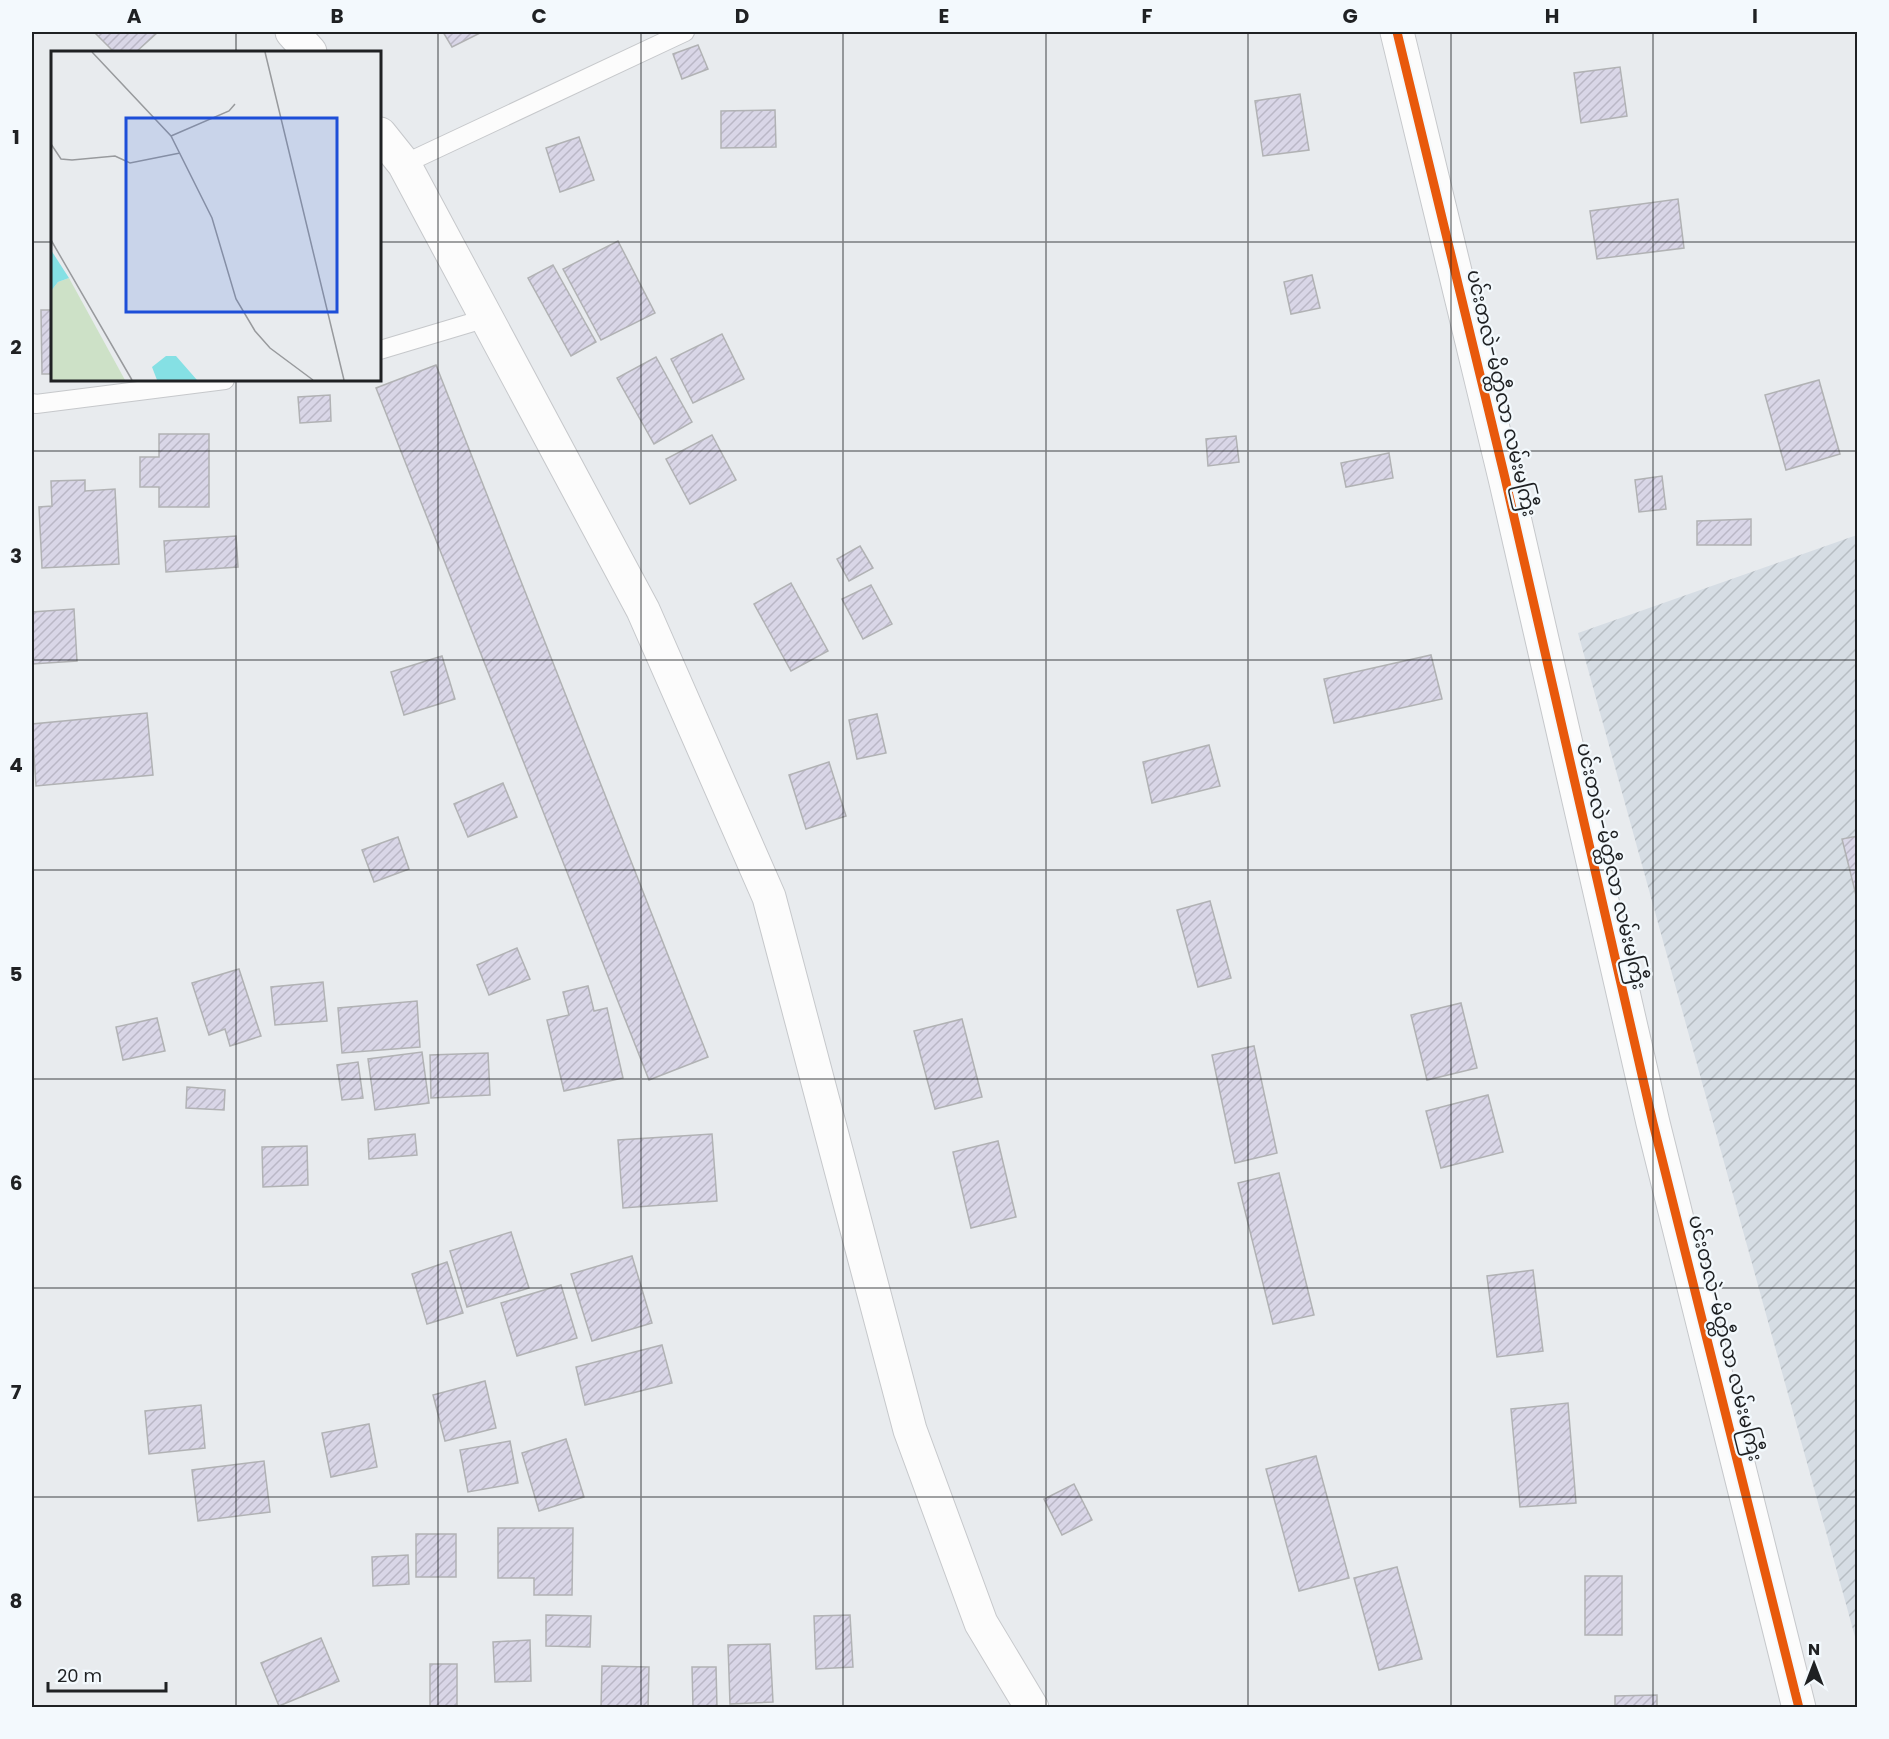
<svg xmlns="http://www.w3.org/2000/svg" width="1889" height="1739" viewBox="0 0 1889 1739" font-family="Poppins,'Noto Sans Myanmar',sans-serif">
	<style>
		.industrial { fill: url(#industrial-furrows) }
		.building { fill: url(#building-hatch); stroke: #b1b2b4; stroke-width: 1.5 }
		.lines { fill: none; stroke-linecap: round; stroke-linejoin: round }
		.service-casing { stroke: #c6c8cb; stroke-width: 20 }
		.tertiary-casing { stroke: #c6c8cb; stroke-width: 35 }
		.primary-casing { stroke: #c6c8cb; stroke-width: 35 }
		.service { stroke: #fcfcfc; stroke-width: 18 }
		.tertiary { stroke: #fcfcfc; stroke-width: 33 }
		.primary { stroke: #fcfcfc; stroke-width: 33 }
		.cycleway-casing { stroke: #f3f9fd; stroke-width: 13 }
		.cycleway { stroke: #e8590c; stroke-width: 9 }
		.grid { fill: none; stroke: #1f2123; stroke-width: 1.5; stroke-opacity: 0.55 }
		.labels { text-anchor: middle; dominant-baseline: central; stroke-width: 4.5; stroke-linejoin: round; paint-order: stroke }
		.street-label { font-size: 20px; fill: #1f2123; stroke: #f3f9fd }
		.inset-road { fill: none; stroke: #989a9d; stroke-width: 1.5 }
		.view { fill: #1d4ed8; fill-opacity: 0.15; stroke: #1d4ed8; stroke-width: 3 }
		.inset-edge { fill: none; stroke: #1f2123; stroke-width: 3 }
		.neatline { fill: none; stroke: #1f2123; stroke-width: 2 }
		.grid-label { font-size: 20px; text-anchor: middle; font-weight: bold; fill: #1f2123 }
	</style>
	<defs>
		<pattern id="industrial-furrows" width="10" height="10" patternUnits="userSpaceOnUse" patternTransform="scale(1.5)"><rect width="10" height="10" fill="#d6dde4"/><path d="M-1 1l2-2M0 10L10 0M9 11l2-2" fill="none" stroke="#b7bdc3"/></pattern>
		<pattern id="building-hatch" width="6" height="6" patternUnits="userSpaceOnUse" patternTransform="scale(1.5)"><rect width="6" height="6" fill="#d9d6e7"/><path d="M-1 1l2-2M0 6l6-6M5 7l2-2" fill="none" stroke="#bab7c6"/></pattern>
	</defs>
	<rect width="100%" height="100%" fill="#e8ebee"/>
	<!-- industrial -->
	<polygon class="industrial" points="1857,535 1857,1644 1578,633"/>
	<!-- building -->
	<g class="building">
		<polygon points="94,32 158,32 136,52 114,52"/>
		<polygon points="443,32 482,32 452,47"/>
		<polygon points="698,45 708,69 682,79 673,54"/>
		<polygon points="1620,67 1627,116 1581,123 1574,73"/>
		<polygon points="1300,94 1309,150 1263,156 1255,101"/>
		<polygon points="775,110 776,147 721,148 721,111"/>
		<polygon points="579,137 594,180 560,192 546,148"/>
		<polygon points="1678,199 1684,248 1597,259 1590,211"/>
		<polygon points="618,241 655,313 601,340 563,269"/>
		<polygon points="553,265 596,342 571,356 528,278"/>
		<polygon points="1312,275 1320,308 1291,314 1284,282"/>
		<polygon points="41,310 52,310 52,374 42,374"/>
		<polygon points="722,334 744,379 693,403 671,359"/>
		<polygon points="656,357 692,422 654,444 617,378"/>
		<polygon points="436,365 708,1057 649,1080 376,388"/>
		<polygon points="1819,380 1840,454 1786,470 1765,395"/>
		<polygon points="330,395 331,421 300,423 298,397"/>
		<polygon points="159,434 209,434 209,507 159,507 159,487 140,487 140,457 159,457"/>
		<polygon points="712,435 736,480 690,504 666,459"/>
		<polygon points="1236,436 1239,462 1208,466 1206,439"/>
		<polygon points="1389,453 1393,478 1346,487 1341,463"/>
		<polygon points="1662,476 1666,509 1639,512 1635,480"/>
		<polygon points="85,480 85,491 115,489 119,564 42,568 39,507 52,506 51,481"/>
		<polygon points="1751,519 1751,545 1697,545 1697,521"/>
		<polygon points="236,536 238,567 166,572 164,541"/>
		<polygon points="860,546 873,568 849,581 837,559"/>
		<polygon points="791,583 828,651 791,671 754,604"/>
		<polygon points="871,585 892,624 863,639 842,599"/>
		<polygon points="74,609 77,661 32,664 32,612"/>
		<polygon points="1431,655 1442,699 1334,723 1324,679"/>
		<polygon points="442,656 455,699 404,715 391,672"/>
		<polygon points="147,713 153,775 36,786 32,724"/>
		<polygon points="877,714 886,753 857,759 849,720"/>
		<polygon points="1209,745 1220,786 1152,803 1143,762"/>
		<polygon points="829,762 846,816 806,829 789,775"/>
		<polygon points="503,783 517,817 468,837 454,804"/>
		<polygon points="1858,836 1858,903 1842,839"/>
		<polygon points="398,837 409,869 374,882 362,850"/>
		<polygon points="1210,901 1231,978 1198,987 1177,910"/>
		<polygon points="517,948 530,979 489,995 477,965"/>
		<polygon points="239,969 261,1036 230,1046 225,1029 209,1035 192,983"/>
		<polygon points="323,982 327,1021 275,1025 271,987"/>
		<polygon points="588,986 594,1011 607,1008 623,1078 564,1091 547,1020 569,1015 563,992"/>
		<polygon points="417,1001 420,1047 342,1053 338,1008"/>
		<polygon points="1461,1003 1477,1068 1427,1080 1411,1015"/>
		<polygon points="157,1018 165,1051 123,1060 116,1027"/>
		<polygon points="962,1019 982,1097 935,1109 914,1031"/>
		<polygon points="1254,1046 1277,1153 1235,1163 1212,1055"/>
		<polygon points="422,1052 429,1103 375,1110 368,1059"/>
		<polygon points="488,1053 490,1095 431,1098 430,1055"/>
		<polygon points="358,1062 363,1098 342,1100 337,1065"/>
		<polygon points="187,1087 225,1090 224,1110 186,1108"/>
		<polygon points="1488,1095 1503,1152 1441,1168 1426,1111"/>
		<polygon points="415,1134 417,1155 369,1159 368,1139"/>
		<polygon points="712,1134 717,1201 623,1208 618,1140"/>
		<polygon points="998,1141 1016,1217 971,1228 953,1152"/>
		<polygon points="307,1146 308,1185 263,1187 262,1147"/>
		<polygon points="1279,1173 1314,1315 1273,1324 1238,1183"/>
		<polygon points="511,1232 529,1288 467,1307 450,1251"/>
		<polygon points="632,1256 652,1323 592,1341 571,1274"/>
		<polygon points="447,1262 463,1313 427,1324 412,1274"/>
		<polygon points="1533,1270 1543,1351 1497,1357 1487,1276"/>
		<polygon points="561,1285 577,1338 517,1356 501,1303"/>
		<polygon points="662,1345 672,1383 585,1405 576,1367"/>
		<polygon points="485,1381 496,1428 445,1441 433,1395"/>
		<polygon points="1568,1403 1576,1503 1520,1507 1511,1409"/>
		<polygon points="201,1405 205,1448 149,1454 145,1411"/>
		<polygon points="369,1424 377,1467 331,1477 322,1433"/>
		<polygon points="566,1439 584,1497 539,1511 522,1453"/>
		<polygon points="510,1441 518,1483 468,1492 460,1450"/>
		<polygon points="1316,1456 1349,1578 1299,1591 1266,1469"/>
		<polygon points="264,1461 270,1512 198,1521 192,1470"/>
		<polygon points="1074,1484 1092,1520 1062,1535 1044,1499"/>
		<polygon points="498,1528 573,1528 572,1595 534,1595 534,1578 498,1578"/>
		<rect x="416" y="1534" width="40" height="43"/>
		<polygon points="408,1555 409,1584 373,1586 372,1557"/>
		<polygon points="1397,1567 1422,1659 1379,1670 1354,1578"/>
		<rect x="1585" y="1576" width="37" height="59"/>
		<polygon points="546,1615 591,1616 590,1647 546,1646"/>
		<polygon points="850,1615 853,1667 816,1669 814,1616"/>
		<polygon points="321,1638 339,1681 279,1706 261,1663"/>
		<polygon points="530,1640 531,1681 495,1682 493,1642"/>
		<polygon points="770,1644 773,1702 730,1704 728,1645"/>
		<rect x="430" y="1664" width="27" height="44"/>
		<polygon points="602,1666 649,1667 648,1708 601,1708"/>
		<polygon points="692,1667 716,1667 717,1708 693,1708"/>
		<polygon points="1657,1695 1657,1708 1615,1708 1615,1696"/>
	</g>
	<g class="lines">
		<defs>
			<g id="service">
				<polyline points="404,164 685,32"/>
				<polyline points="380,350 487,318"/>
				<polyline points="32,403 36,404 225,380"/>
			</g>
			<polyline id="tertiary" points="1397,32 1505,478 1653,1123 1799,1708"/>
			<g id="primary">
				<polyline points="292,32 310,52"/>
				<polyline points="380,134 404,164 643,610 769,897 910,1430 981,1623 1032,1708"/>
			</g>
		</defs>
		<!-- service casing -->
		<use href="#service" class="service-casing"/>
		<!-- tertiary casing -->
		<use href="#tertiary" class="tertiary-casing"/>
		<!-- primary casing -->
		<use href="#primary" class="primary-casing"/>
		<!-- service -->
		<use href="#service" class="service"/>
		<!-- tertiary -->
		<use href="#tertiary" class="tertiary"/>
		<!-- primary -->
		<use href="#primary" class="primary"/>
		<defs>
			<polyline id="cycleway" points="1397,32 1505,478 1653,1123 1799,1708"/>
		</defs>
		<!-- cycleway casing -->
		<use href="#cycleway" class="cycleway-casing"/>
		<!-- cycleway -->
		<use href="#cycleway" class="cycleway"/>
	</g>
	<!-- grid -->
	<path class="grid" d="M236 32V52M438 32V1708M641 32V1708M843 32V1708M1046 32V1708M1248 32V1708M1451 32V1708M1653 32V1708M32 242H52M380 242H1858M236 380V1708M32 451H1858M32 660H1858M32 870H1858M32 1079H1858M32 1288H1858M32 1497H1858"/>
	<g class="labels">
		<!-- street labels -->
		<g class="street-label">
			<text transform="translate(1502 393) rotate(77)">ပင်းတလဲ-မိတ္ထီလာ လမ်းမကြီး</text>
			<text transform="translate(1612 866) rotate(77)">ပင်းတလဲ-မိတ္ထီလာ လမ်းမကြီး</text>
			<text transform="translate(1726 1338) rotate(76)">ပင်းတလဲ-မိတ္ထီလာ လမ်းမကြီး</text>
		</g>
	</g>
	<!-- overview -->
	<g transform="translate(51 51)">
		<rect width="330" height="330" fill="#e8ebee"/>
		<path d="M18 227 74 329H0V240L7 231Z" fill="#cde1c7"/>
		<path d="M0 199 18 227 7 231 0 240ZM115 305H125L146 329H106L101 316Z" fill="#85e0e4"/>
		<path class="inset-road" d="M41 1 120 85 161 167 185 248 204 280 219 297 262 329M214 1 293 329M120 85 178 60 184 53M0 93 10 108 21 109 64 105 79 112 129 102M0 189 81 329"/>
		<path class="view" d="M75 67H286V261H75Z"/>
		<rect width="330" height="330" class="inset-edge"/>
	</g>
	<!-- border -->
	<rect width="1889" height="1739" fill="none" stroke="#f3f9fd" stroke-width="66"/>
	<!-- north arrow -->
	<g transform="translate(1814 1664)" stroke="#f3f9fd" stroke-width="4.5" paint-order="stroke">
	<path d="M0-4.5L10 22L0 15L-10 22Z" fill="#1f2123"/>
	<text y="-9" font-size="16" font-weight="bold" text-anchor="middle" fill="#1f2123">N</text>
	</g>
	<!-- scale -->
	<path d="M48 1682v9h118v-9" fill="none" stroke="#1f2123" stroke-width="3"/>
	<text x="57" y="1682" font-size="18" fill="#1f2123" stroke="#f3f9fd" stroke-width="4.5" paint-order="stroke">20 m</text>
	<rect x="33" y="33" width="1823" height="1673" class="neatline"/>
	<g class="grid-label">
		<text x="134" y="23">A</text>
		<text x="337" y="23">B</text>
		<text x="539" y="23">C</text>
		<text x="742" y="23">D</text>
		<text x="944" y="23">E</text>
		<text x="1147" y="23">F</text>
		<text x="1350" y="23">G</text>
		<text x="1552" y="23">H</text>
		<text x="1755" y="23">I</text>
		<text x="16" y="144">1</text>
		<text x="16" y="354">2</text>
		<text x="16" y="563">3</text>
		<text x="16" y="772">4</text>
		<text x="16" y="981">5</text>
		<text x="16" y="1190">6</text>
		<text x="16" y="1399">7</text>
		<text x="16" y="1608">8</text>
	</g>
</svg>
